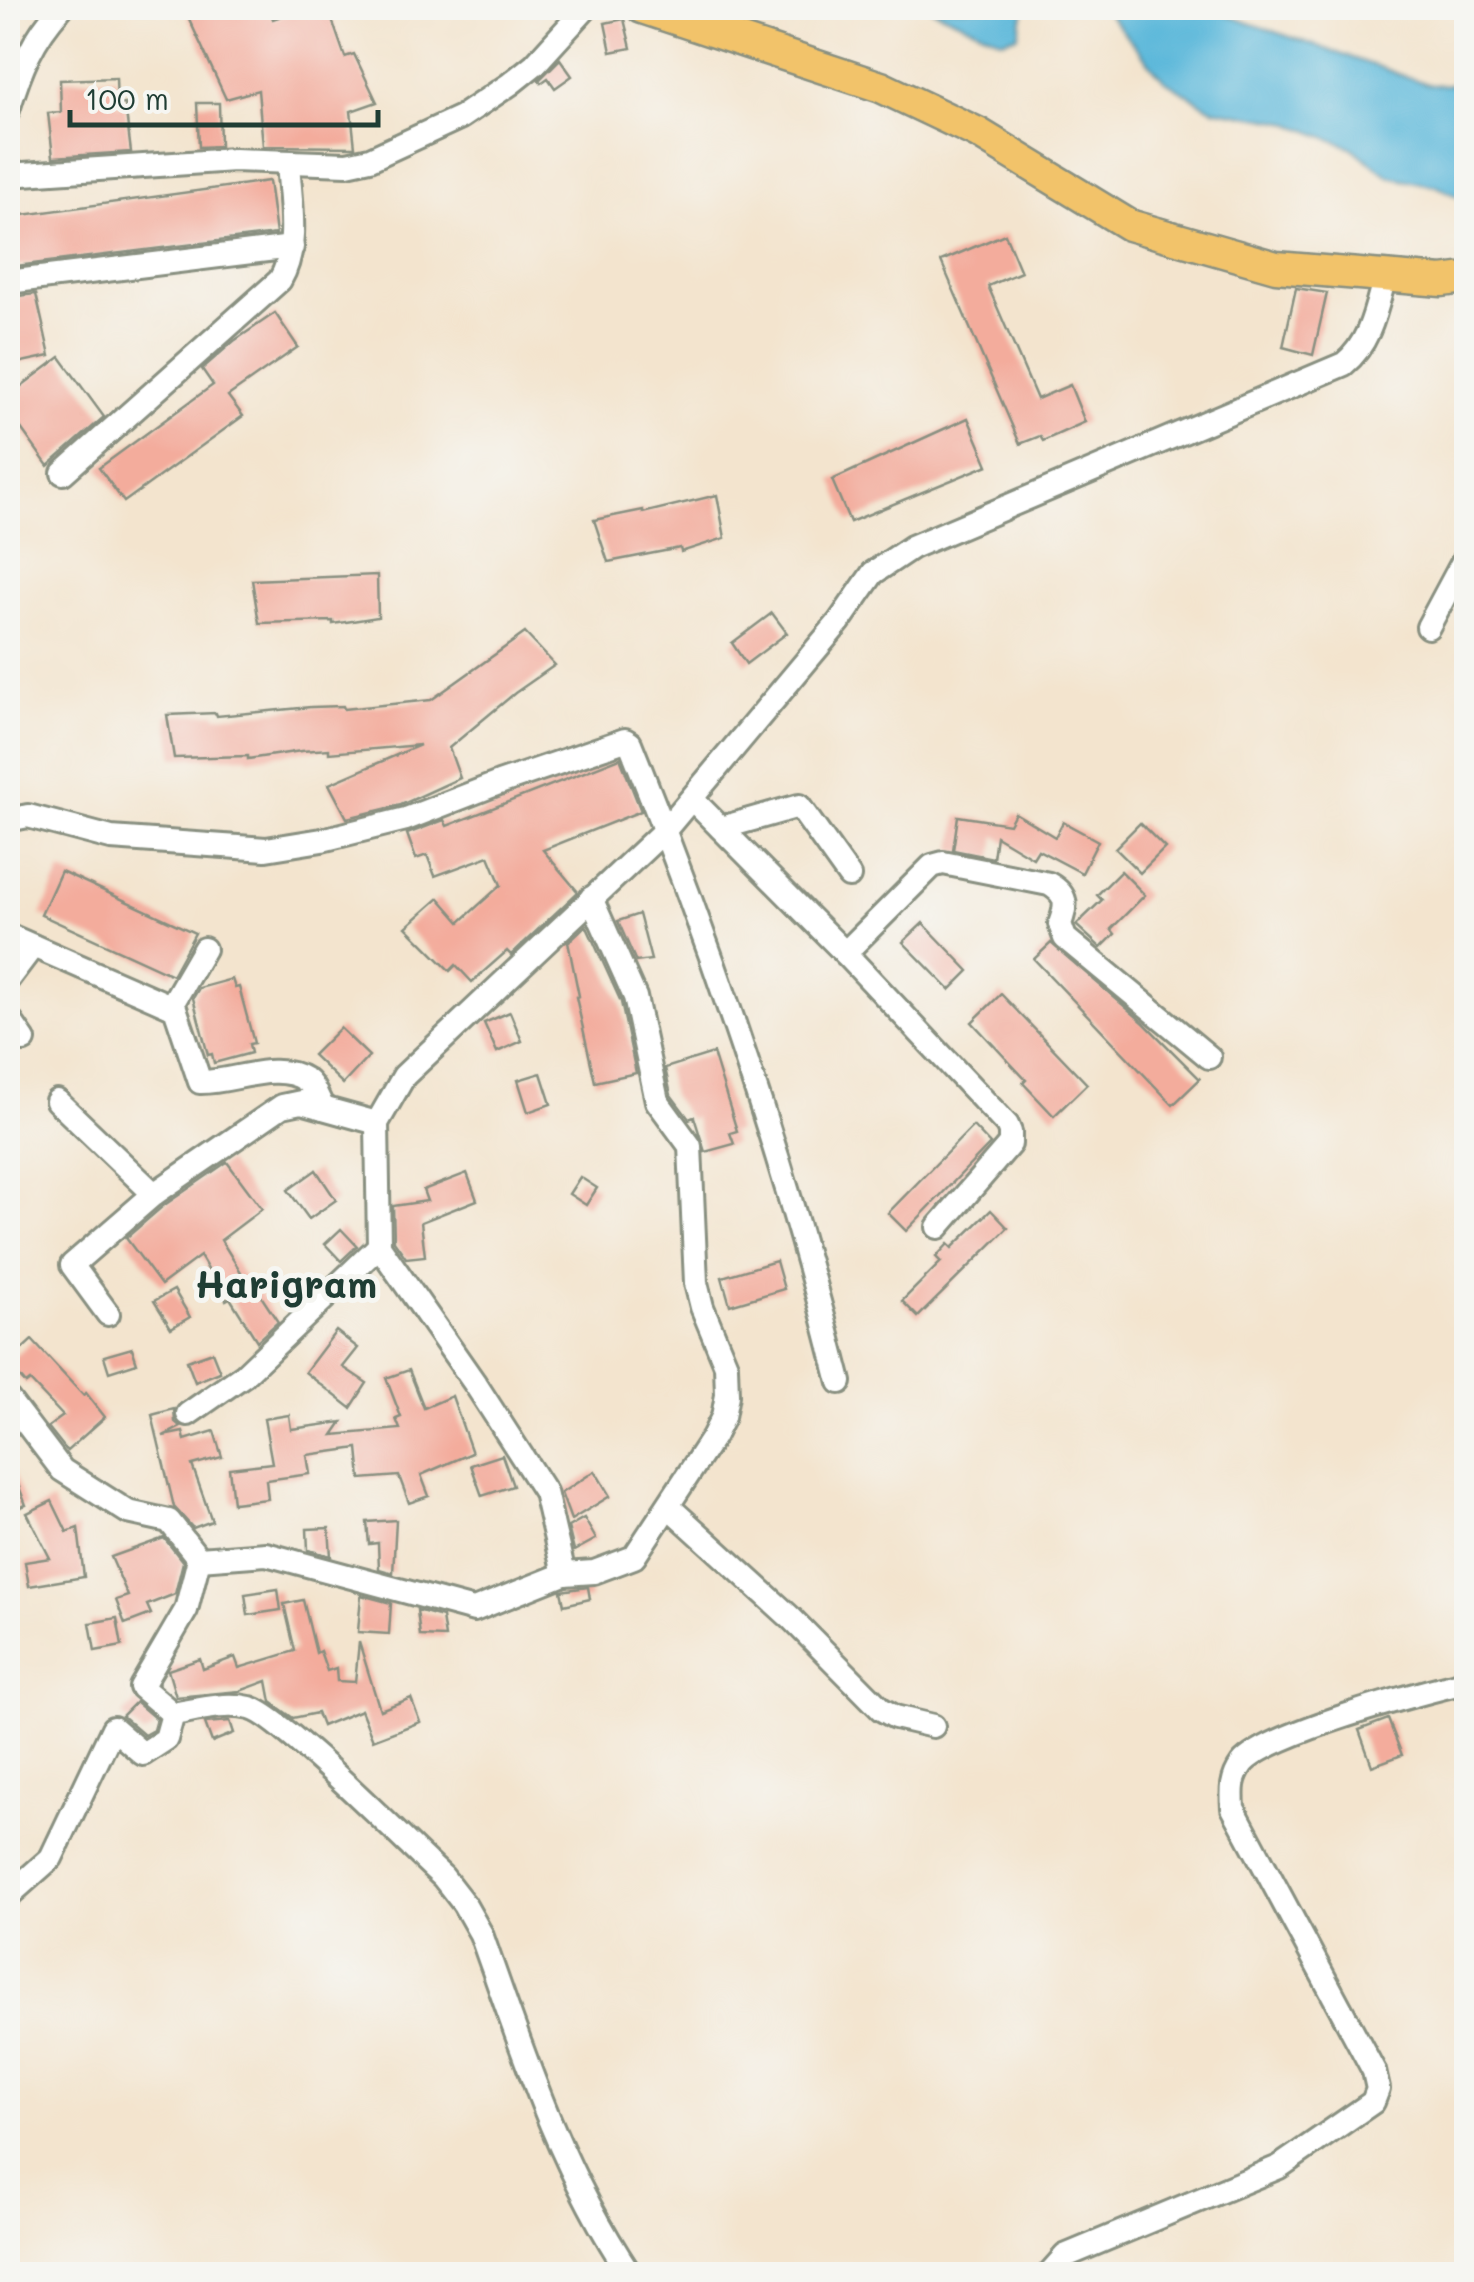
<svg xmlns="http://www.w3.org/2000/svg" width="1474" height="2282" viewBox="0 0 1474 2282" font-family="Mali,sans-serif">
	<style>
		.water { fill: #5cb8da; stroke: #3e7a87; stroke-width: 2.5 }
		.building { fill: #f3ac9c }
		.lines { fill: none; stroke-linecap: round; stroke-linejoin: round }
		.minor-casing { stroke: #899081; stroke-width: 28 }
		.major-casing { stroke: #899081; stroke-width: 35 }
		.minor { stroke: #fff; stroke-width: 22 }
		.major { stroke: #f2c36a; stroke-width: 30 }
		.labels { text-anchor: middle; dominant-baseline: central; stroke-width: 10; stroke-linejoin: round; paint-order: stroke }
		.quarter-label { font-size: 38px; font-weight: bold; fill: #1f3d34; stroke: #f6f6f2 }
	</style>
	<rect width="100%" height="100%" fill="#f6f6f2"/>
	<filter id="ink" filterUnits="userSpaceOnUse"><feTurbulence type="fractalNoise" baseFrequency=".01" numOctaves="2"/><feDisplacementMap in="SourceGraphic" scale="20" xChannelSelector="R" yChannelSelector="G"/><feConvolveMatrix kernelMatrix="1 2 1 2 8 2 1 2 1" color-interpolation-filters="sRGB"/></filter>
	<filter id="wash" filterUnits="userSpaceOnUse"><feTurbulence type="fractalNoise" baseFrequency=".0048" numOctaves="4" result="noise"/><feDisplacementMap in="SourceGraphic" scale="40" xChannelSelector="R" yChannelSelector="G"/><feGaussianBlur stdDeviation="2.25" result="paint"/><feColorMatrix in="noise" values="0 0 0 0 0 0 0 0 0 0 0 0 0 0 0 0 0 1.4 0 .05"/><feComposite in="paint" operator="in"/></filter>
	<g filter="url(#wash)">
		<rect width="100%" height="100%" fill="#f3e4ce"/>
		<!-- water -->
		<g class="water">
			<polygon points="929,8 1025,8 1018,35 1002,40"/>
			<polygon points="1092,8 1213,8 1217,12 1431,85 1466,84 1466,201 1436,186 1388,176 1351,147 1286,122 1212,109 1164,80 1104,9"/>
		</g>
		<g id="blocks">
			<!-- building -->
			<g class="building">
				<polygon points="184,8 269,8 273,19 305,8 328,8 345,57 354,54 377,102 351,111 355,147 263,146 258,90 226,99"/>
				<polygon points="624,19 631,48 611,52 605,23"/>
				<polygon points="560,59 572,76 555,88 548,78 541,83 539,80"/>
				<polygon points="116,78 117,105 125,104 131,152 53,157 48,113 61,112 60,80"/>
				<polygon points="197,103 219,103 220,146 199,147"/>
				<polygon points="269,181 276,234 8,267 8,217"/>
				<polygon points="1005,234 1021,272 988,286 1037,399 1070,385 1085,422 1043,441 1040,436 1020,444 941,261"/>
				<polygon points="1296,288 1327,293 1313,355 1283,347"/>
				<polygon points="36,294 50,356 8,365 8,297"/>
				<polygon points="275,313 298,347 228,396 243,416 124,502 99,468 213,385 202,369 234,341"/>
				<polygon points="60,357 104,417 48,466 8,410 8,396"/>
				<polygon points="968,418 988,465 850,522 832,480"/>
				<polygon points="717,495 725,538 681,552 680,548 608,562 594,520 643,510 643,513"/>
				<polygon points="377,575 378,617 333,624 333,621 259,623 252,580"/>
				<polygon points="772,613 787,633 746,664 732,643"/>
				<polygon points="525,633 555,665 515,693 449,748 460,778 401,805 347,818 329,784 420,745 329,753 329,749 301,751 248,759 248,756 174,758 167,715 216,713 217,716 311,707 343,706 344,709 431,700"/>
				<polygon points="620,758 641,811 543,850 578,892 511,955 507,951 472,982 456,965 450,971 406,927 439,898 460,922 501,885 489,856 435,876 427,855 416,859 407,834 444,820 447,826"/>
				<polygon points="1015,813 1055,837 1063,822 1098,841 1082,873 1038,850 1033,858 996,836 993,858 953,850 958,816 1009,824"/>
				<polygon points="1140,823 1165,848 1140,873 1115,848"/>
				<polygon points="61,871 195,933 172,975 41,915"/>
				<polygon points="1121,871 1145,895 1111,929 1115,934 1101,948 1076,925 1102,900 1097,895"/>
				<polygon points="639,914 651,960 636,962 618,921"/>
				<polygon points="923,923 969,971 950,990 903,942"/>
				<polygon points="586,925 621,1002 636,1073 595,1082 576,997 579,996 568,942"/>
				<polygon points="1051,943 1144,1023 1200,1079 1173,1105 1034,959"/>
				<polygon points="232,979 235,988 239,987 254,1043 249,1044 251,1053 214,1063 212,1054 208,1055 193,998 199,988"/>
				<polygon points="1001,994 1087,1084 1054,1116 1023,1083 1026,1080 972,1022"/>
				<polygon points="510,1012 522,1041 497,1052 484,1023"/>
				<polygon points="340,1028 369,1056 343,1084 313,1055"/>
				<polygon points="713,1053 737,1131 730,1133 734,1144 705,1152 694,1117 689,1119 671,1095 665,1068"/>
				<polygon points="541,1073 551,1104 528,1112 518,1080"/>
				<polygon points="973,1126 990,1144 906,1231 888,1213"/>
				<polygon points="227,1162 262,1209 221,1240 254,1293 257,1290 278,1322 257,1341 230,1298 226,1300 200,1256 161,1285 126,1238 163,1206"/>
				<polygon points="316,1170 336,1200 309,1219 288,1190"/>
				<polygon points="467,1173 477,1200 421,1222 425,1256 406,1258 394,1241 393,1206 427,1201 423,1190"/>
				<polygon points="580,1177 597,1188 586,1205 569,1194"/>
				<polygon points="991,1210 1008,1228 918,1317 902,1301 941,1262 936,1257 948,1244 952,1248"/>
				<polygon points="341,1229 357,1246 341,1261 325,1244"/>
				<polygon points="776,1261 784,1289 730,1305 722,1277"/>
				<polygon points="174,1290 190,1317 171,1328 154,1301"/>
				<polygon points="336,1331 358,1348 343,1367 367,1383 351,1408 305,1372"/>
				<polygon points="32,1340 83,1395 86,1393 105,1417 67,1451 48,1427 63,1416 30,1381 26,1384 19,1376 8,1384 8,1362"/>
				<polygon points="132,1348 137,1363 109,1372 104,1356"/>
				<polygon points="212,1352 220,1372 195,1382 187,1361"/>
				<polygon points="409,1370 424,1408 452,1396 472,1453 421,1475 429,1496 409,1503 399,1476 361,1479 358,1448 307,1455 310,1474 266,1480 268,1499 233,1503 229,1468 272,1463 264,1419 289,1415 291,1429 342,1422 333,1435 400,1429 396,1419 401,1417 386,1378"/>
				<polygon points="174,1409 175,1422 181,1427 163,1436 183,1432 185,1440 214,1431 222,1457 192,1465 212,1521 193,1528 174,1507 152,1415"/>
				<polygon points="502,1455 513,1486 482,1496 471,1465"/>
				<polygon points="9,1461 26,1505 8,1512 8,1462"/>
				<polygon points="595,1471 610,1496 571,1520 561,1493"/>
				<polygon points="52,1501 67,1532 78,1528 84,1577 29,1586 25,1562 50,1558 27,1513"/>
				<polygon points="584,1518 596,1539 574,1551 568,1527"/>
				<polygon points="396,1520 393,1573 379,1569 378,1543 369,1544 367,1522"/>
				<polygon points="329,1528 331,1556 308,1550 307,1529"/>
				<polygon points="164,1538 183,1562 175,1594 147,1605 151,1614 125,1624 116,1600 128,1596 111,1557"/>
				<polygon points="588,1587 590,1599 564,1605 561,1591"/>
				<polygon points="278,1589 281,1610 248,1615 245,1594"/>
				<polygon points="361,1595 391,1603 389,1634 358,1632"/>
				<polygon points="303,1600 316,1653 320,1651 327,1671 336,1668 337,1681 355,1682 359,1642 380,1710 411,1698 420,1722 373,1740 361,1710 322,1726 317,1713 293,1718 271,1702 267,1681 240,1691 176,1697 168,1670 200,1659 203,1669 235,1657 239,1668 295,1651 284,1604"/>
				<polygon points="417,1610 442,1617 445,1637 420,1636"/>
				<polygon points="117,1618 122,1646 95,1651 90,1623"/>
				<polygon points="136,1702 156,1719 153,1730 144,1735 122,1716"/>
				<polygon points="1388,1719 1402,1755 1372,1766 1359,1730"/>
				<polygon points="230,1721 234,1733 212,1742 205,1723"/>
			</g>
		</g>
	</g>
	<g filter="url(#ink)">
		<use href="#blocks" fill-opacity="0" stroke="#899081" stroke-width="2.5"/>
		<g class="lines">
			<defs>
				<g id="minor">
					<path d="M8 110C20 70 32 39 61 8"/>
					<polyline points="8,175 234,160 347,164 370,159 461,117 510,84 535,64 586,8"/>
					<polyline points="8,282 292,247"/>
					<path d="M63 473 280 280C300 246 290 200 288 162"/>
					<polyline points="1428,627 1466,556"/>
					<polyline points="693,800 845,953 1007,1125 1010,1132 1010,1144 938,1227"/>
					<path d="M8 820 28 816 111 838 266 849 322 840 406 819 499 783 625 740 630 743C713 949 786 1166 840 1382"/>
					<polyline points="721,828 799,806 849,876"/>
					<path d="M8 935 175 1008 200 1082C232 1083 276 1060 306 1080 314 1086 318 1099 323 1108"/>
					<path d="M845 953 932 866 943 863 1049 884C1068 895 1067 905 1060 924L1065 938 1209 1057"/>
					<polyline points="8,979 33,946"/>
					<polyline points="171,1006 204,949"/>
					<polyline points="8,1017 24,1040"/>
					<polyline points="57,1101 154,1194 282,1106 301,1102 377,1123"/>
					<polyline points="108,1314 72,1265 154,1194"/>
					<polyline points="8,1399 62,1470 128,1512 169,1521 199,1559"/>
					<polyline points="188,1414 244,1375 379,1246"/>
					<polyline points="669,1507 791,1618 881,1709 895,1717 933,1726"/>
					<polyline points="199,1559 266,1554 474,1610 564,1574 594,1572 634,1557 713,1437 723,1417 727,1395 726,1365 702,1307 696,1283 690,1146 657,1101 635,997 591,898"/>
					<path d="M199 1559 186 1610 141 1687 173 1714C197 1710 225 1702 250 1708 279 1714 411 1848 443 1877L464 1904 481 1934C523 2053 560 2169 630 2274"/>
					<path d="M564 1574 545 1492 476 1385 379 1246 377 1123 404 1076 665 830 839 622 873 573 912 547 1344 364C1371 342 1376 308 1385 276"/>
					<polyline points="8,1896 51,1858 113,1728 143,1754 166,1739 173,1714"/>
					<path d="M1049 2274 1065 2256 1279 2167 1373 2102 1378 2089 1374 2071 1233 1808C1232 1791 1231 1779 1242 1764 1266 1734 1424 1691 1466 1682"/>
				</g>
				<polyline id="major" points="642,8 881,87 978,133 1129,225 1276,267 1442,281 1466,278"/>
			</defs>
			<!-- minor casing -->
			<use href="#minor" class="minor-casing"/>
			<!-- major casing -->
			<use href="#major" class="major-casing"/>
			<!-- minor -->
			<use href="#minor" class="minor"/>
			<!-- major -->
			<use href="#major" class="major"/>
		</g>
	</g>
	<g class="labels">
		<!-- quarter labels -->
		<g class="quarter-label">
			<text x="286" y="1283">Harigram</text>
		</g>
	</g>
	<!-- margin -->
	<rect width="1474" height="2282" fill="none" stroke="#f6f6f2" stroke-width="40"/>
	<!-- scale -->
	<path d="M70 110v15h308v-15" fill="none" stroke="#1f3d34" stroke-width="5"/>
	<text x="85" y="110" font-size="30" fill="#1f3d34" stroke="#f6f6f2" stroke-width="8" paint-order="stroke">100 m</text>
</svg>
